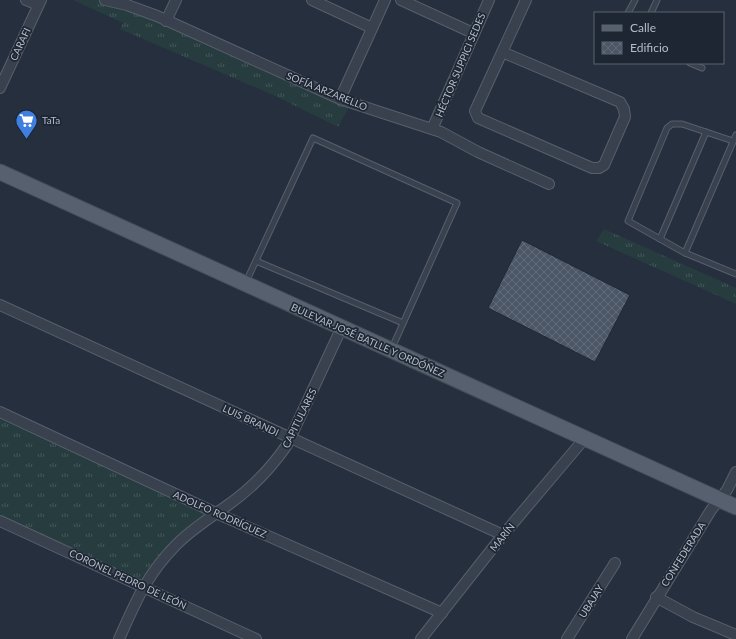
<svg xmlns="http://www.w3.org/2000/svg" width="736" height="639" viewBox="0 0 736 639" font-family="Lato,sans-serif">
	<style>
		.grass { fill: url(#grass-tufts) }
		.building { fill: url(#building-cross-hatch); stroke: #202835 }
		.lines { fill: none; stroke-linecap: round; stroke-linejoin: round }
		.lane-casing { stroke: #575f6c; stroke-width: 7 }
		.street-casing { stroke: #575f6c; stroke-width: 12 }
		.primary-casing { stroke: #424a57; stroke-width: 17 }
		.lane { stroke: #39414e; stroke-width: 5 }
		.street { stroke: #39414e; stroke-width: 10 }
		.primary { stroke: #57606e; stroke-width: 15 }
		.labels { text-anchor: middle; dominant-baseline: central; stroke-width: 3.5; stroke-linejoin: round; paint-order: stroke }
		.street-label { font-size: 10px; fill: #b5bcc9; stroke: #1e2633 }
		.poi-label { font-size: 10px; fill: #b5bcc9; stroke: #1e2633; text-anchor: start }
	</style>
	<defs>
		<pattern id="grass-tufts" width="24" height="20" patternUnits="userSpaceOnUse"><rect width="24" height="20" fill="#273c3f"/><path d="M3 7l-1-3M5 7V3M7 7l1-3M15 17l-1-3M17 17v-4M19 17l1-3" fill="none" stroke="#445659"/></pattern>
		<pattern id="building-cross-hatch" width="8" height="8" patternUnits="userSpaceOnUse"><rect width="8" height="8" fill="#4b5667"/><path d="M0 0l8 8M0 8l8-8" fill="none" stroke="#636c7b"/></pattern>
	</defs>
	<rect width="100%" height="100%" fill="#252f3e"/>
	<!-- grass -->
	<g class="grass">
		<polygon points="73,0 99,0 133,9 349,107 338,127 273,95 120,29 123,23"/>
		<polygon points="604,229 736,288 736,304 596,241"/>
		<polygon points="0,418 207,513 207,516 142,581 0,517"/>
	</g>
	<!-- building -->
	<polygon class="building" points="522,240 630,295 595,362 488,308"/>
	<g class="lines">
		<defs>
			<g id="lane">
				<polyline points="628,13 635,0"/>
				<polyline points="651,13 657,0"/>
				<polyline points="690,63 702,68"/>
				<polyline points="733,141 682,124 672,124 667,128 628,221 685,253 736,274"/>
				<polyline points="660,239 706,132"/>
				<polyline points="685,253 736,135"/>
				<polyline points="256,261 403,323"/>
				<polyline points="246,282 313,138 457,203 392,348"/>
			</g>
			<g id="street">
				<polyline points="26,0 38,5"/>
				<polyline points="105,0 127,5 157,16 340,99 441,132 478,152 549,184"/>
				<polyline points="312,0 372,28"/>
				<polyline points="401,0 473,33"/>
				<polyline points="166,21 176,0"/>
				<polyline points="502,52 620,102 624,109 625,117 604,165 599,168 592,168 478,118 475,111 526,0"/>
				<polyline points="0,88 41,0"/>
				<polyline points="340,99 385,0"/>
				<polyline points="432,129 489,0"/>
				<polyline points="0,305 503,535"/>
				<polyline points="0,412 216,513 442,613"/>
				<polyline points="0,521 256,639"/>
				<polyline points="656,597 693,617 736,635"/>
				<path d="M119 639C136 601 147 574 177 544 192 529 211 517 228 505 251 489 271 468 287 445L341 329"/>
				<polyline points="421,639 503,535 585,438"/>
				<polyline points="567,639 615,563"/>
				<polyline points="632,639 711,510 727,490 736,472"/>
			</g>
			<polyline id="primary" points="0,172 736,507"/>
		</defs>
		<!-- lane casing -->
		<use href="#lane" class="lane-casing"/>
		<!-- street casing -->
		<use href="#street" class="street-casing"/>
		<!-- primary casing -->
		<use href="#primary" class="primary-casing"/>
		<!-- lane -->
		<use href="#lane" class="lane"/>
		<!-- street -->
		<use href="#street" class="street"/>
		<!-- primary -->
		<use href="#primary" class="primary"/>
	</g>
	<!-- icons -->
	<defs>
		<symbol id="supermarket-pin" viewBox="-11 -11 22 30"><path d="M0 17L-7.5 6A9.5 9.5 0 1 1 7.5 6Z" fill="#3f7fe0" stroke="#1e2633"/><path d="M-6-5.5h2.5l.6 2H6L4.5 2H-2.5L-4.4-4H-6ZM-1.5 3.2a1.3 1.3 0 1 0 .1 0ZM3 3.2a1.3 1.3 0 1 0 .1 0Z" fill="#fff"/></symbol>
	</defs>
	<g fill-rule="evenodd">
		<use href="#supermarket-pin" x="14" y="108" width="25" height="34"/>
	</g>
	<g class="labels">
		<!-- street labels -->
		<g class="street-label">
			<text transform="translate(20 44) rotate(-65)">CARAFI</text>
			<text transform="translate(460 65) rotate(-67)">HÉCTOR SUPPICI SEDES</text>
			<text transform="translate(327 91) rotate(22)">SOFÍA ARZARELLO</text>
			<text transform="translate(368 340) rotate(24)">BULEVAR JOSÉ BATLLE Y ORDÓÑEZ</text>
			<text transform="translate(299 418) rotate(-64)">CAPITULARES</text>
			<text transform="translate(251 420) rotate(25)">LUIS BRANDI</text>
			<text transform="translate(220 514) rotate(24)">ADOLFO RODRÍGUEZ</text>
			<text transform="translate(502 537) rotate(-51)">MARÍN</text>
			<text transform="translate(683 554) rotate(-58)">CONFEDERADA</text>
			<text transform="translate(128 579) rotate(25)">CORONEL PEDRO DE LEÓN</text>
			<text transform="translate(591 601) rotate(-58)">UBAJAY</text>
		</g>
		<!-- poi labels -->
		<g class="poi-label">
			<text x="42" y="120">TaTa</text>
		</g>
	</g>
	<!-- legend -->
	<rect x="594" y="12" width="130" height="52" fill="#1e2633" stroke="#5a626f"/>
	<rect x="602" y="25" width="20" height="6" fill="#57606e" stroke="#5a626f"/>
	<text x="630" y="32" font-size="12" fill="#b5bcc9">Calle</text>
	<rect x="602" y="42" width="20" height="12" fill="url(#building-cross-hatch)" stroke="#5a626f"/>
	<text x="630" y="52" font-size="12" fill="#b5bcc9">Edificio</text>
</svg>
